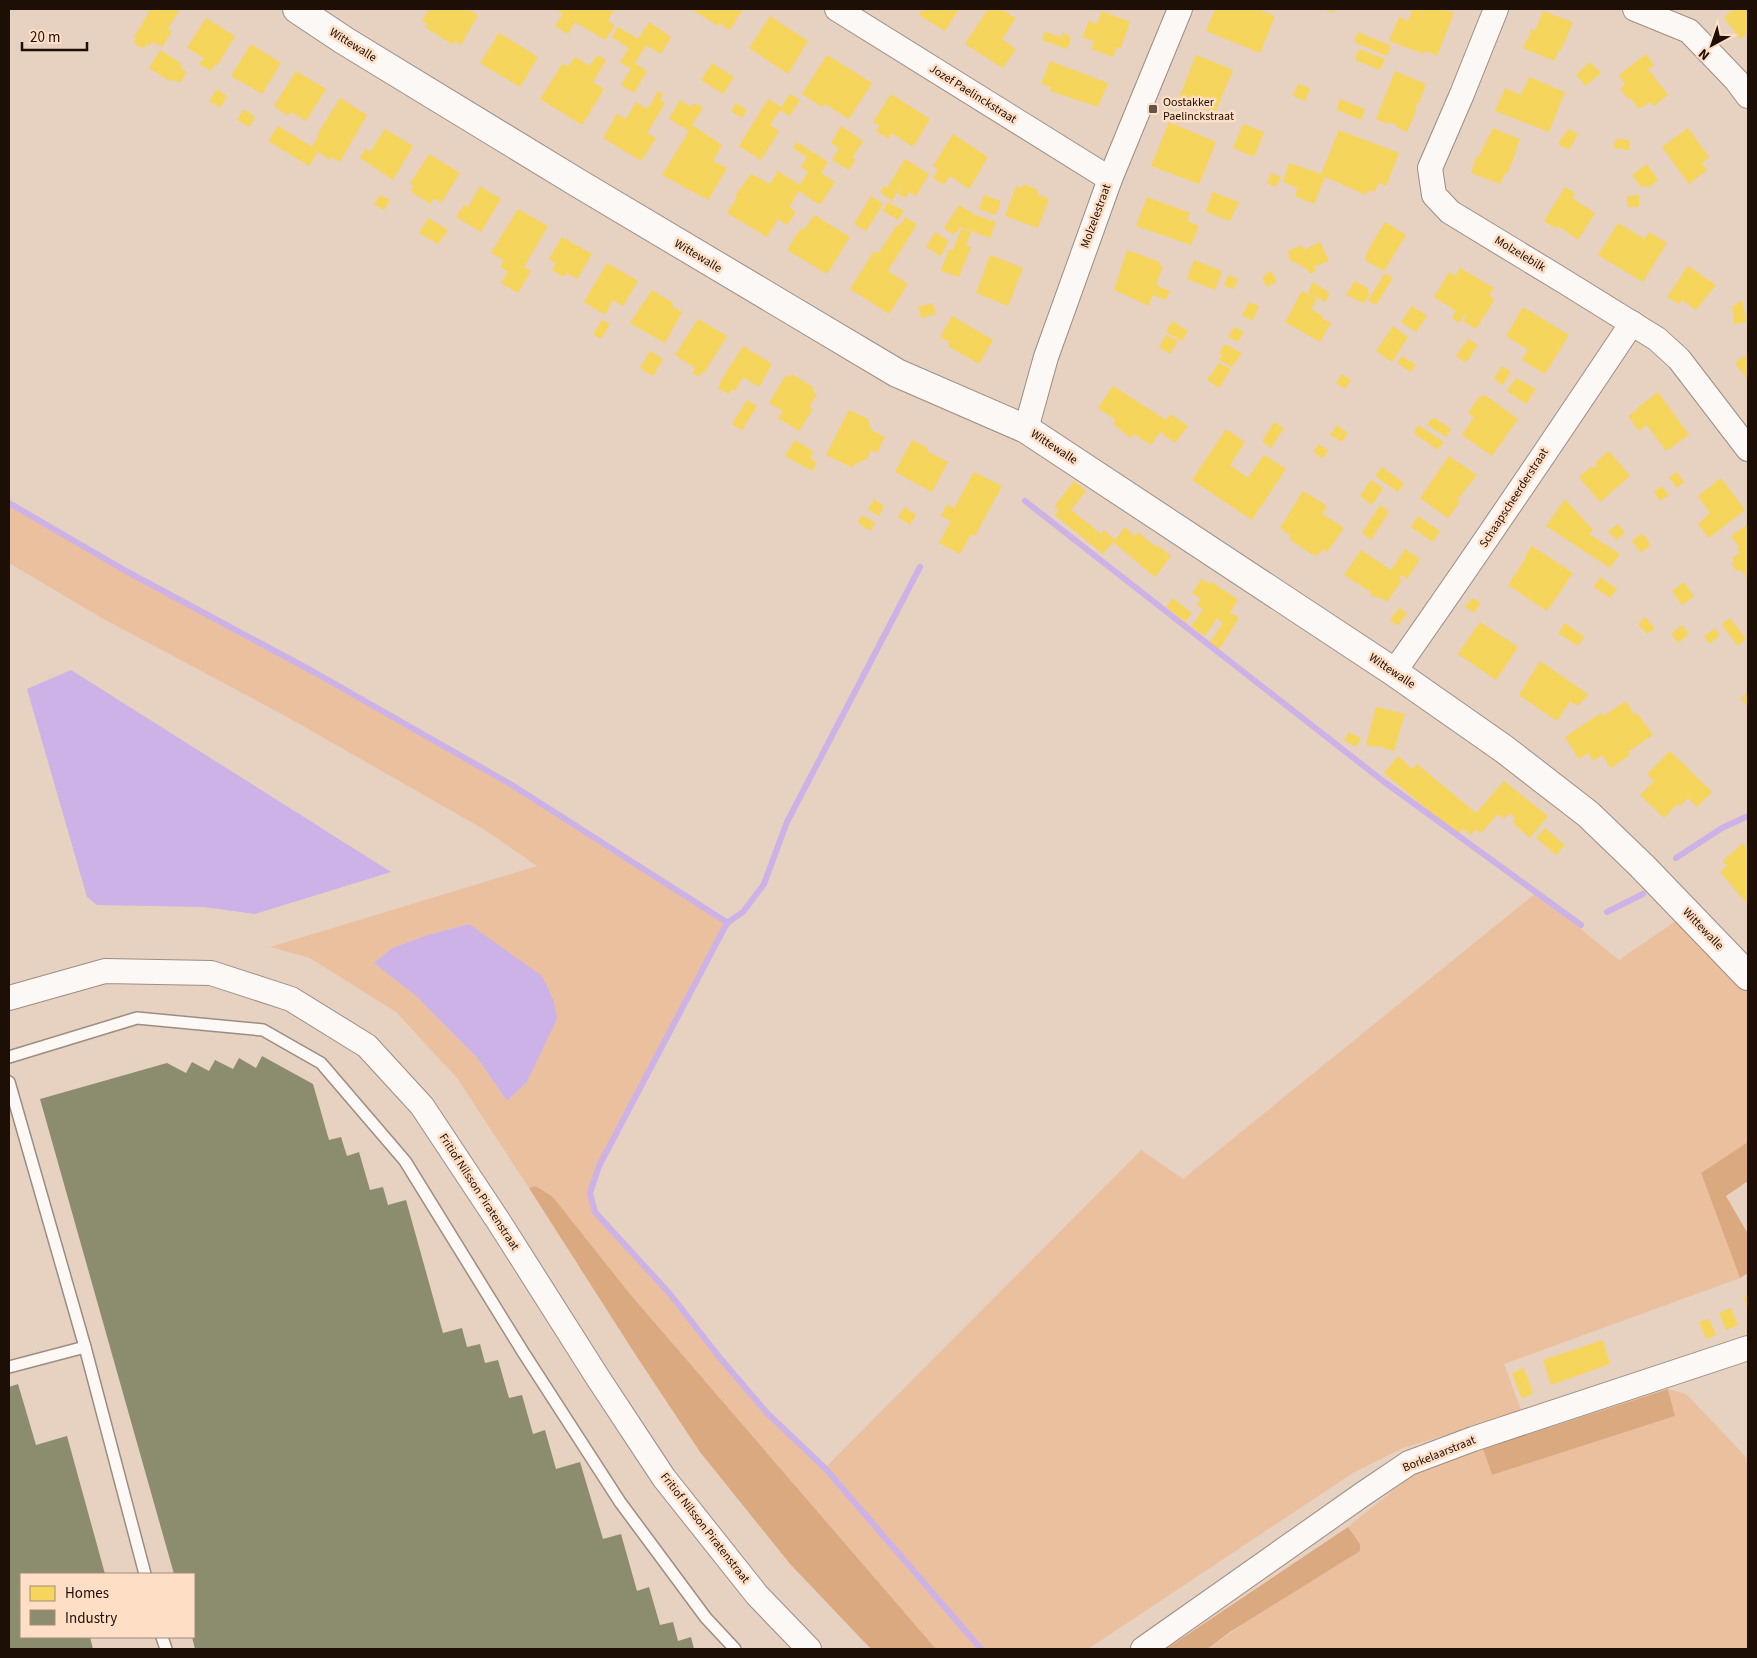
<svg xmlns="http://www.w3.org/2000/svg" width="1757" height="1658" viewBox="0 0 1757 1658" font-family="'Source Sans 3',sans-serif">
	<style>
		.green { fill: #ebc09e; fill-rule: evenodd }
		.forest { fill: #dba980 }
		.water { fill: #ccb2e6 }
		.homes { fill: #f6d55c }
		.industry { fill: #8c8c6e }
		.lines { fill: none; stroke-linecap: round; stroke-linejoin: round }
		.stream { stroke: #ccb2e6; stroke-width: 6 }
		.service-casing { stroke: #9d8d80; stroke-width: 14 }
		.minor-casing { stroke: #9d8d80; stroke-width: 26 }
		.tertiary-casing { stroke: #9d8d80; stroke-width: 30 }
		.service { stroke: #fbf8f6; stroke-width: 11 }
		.minor { stroke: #fbf8f6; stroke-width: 24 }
		.tertiary { stroke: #fbf8f6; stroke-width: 28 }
		.poi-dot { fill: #645346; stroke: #fedec5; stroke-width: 2 }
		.labels { text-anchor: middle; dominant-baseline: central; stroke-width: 5; stroke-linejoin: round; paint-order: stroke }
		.street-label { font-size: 12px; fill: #1d0f05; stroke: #fedec5 }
		.poi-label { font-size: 12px; fill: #1d0f05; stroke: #fedec5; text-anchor: start }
	</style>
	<rect width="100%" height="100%" fill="#e7d1c0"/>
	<!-- green -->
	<g class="green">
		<path d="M9 502 126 571 314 672 512 785 728 923 599 1166 590 1193 595 1212 670 1294 720 1358 768 1414 825 1468 1141 1150 1183 1179 1536 893 1619 960 1680 918 1748 992V1142L1701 1173 1740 1278 1504 1364 1522 1413 1403 1448 1353 1473 1088 1649H936L630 1294 553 1197 536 1186 529 1188 457 1078 396 1012 310 958 270 947 537 866 485 830 289 718 100 617 9 563ZM469 924 557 1019 527 1082 507 1101 478 1059 416 996 375 963 392 948 428 935Z"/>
		<polygon points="1668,1389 1686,1394 1748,1459 1748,1649 1207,1649 1360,1544 1348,1527 1418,1470 1483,1449 1492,1475 1675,1416"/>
	</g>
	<!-- forest -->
	<g class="forest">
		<polygon points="1748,1142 1748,1181 1726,1196 1748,1234 1748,1273 1740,1278 1701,1173"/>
		<polygon points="536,1186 553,1197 630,1294 936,1649 871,1649 791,1565 700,1452 635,1354 529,1188"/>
		<polygon points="1668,1389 1675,1416 1492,1475 1483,1449"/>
		<polygon points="1348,1527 1360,1544 1360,1551 1230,1632 1207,1649 1166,1649"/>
	</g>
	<!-- water -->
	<g class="water">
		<polygon points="71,670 391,872 255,914 204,907 97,905 87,897 27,689"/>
		<polygon points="469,924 542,976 554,1001 557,1019 527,1082 507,1101 478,1059 416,996 374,963 392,948 428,935"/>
	</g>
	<!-- homes -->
	<g class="homes">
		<polygon points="151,9 180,9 168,29 172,31 162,47 152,41 150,46 146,44 144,49 133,43 137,38 134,37"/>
		<polygon points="429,9 468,9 478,15 461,45 456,41 453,45 425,27 428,24 422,21"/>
		<polygon points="555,9 615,9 608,20 615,26 605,40 575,22 568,34 555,26 563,14"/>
		<polygon points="691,9 743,9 730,30 719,23 718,26"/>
		<polygon points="923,9 959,9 945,31 919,15"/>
		<polygon points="988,9 1000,9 1016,18 1002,39 1016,49 1003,68 965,44"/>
		<polygon points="1215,9 1257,9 1275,16 1260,53 1206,31"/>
		<polygon points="1322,9 1335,9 1333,13"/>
		<polygon points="1413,9 1442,9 1454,13 1437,56 1426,51 1424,54 1389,41 1399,17 1408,21"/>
		<polygon points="1734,9 1748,9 1748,33 1740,39 1724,17"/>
		<polygon points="1102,11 1130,22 1121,48 1117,47 1113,57 1091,49 1095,38 1094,38 1093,41 1082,37 1089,21 1097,24"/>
		<polygon points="1543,11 1573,22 1561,50 1559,50 1554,61 1523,48 1531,32 1530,29 1535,31"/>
		<polygon points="770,16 808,41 788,74 749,48"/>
		<polygon points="206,18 235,36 217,66 215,64 211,71 199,64 204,58 187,48"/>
		<polygon points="649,22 671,37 661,54 646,45 635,63 647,71 634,93 621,85 631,69 620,62 629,48 612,37 618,27 638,39"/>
		<polygon points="1045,32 1061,37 1062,33 1070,36 1069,39 1071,39 1067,49 1042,40"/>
		<polygon points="1358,32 1391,46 1387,56 1354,42"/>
		<polygon points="499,33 538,57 520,87 480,63"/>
		<polygon points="251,44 281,63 262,94 231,76"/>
		<polygon points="1359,49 1385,59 1380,70 1355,60"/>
		<polygon points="160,50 182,64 180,68 187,72 180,83 173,79 171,82 149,68"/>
		<polygon points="1646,54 1654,65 1648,69 1668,95 1654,106 1650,102 1639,109 1630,98 1628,99 1620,89 1625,84 1619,75"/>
		<polygon points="597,55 606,60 593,82 604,89 582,125 540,99 563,63 568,67 575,57 590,66"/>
		<polygon points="827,55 872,83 849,119 825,104 822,107 802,94"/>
		<polygon points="1196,55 1233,70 1215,113 1179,98"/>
		<polygon points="1050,61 1108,83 1098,107 1050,91 1051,87 1041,84"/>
		<polygon points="1590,62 1601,73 1586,86 1576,75"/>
		<polygon points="712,63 734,77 723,94 701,80"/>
		<polygon points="296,71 326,89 306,121 291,112 288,116 274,106"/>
		<polygon points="1395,71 1426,84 1419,103 1417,103 1415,108 1417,108 1407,132 1396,127 1397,125 1388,122 1387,124 1376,119"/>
		<polygon points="1529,77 1565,92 1549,132 1495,111 1505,88 1521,95"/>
		<polygon points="1298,84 1310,88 1305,101 1293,96"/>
		<polygon points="217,89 227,96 220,108 209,101"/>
		<polygon points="658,91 663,95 660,100 665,103 647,133 656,138 641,161 603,138 617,114 626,119 636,102 648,109"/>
		<polygon points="790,94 800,100 790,116 780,110 770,125 779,131 761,160 739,146 768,99 781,107"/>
		<polygon points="891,94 930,119 913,147 892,133 888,139 876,131 880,126 873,122"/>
		<polygon points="340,98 367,115 340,162 332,157 330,160 318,152 309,166 268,141 278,126 312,147 319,135 317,135"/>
		<polygon points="1340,99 1365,109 1361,120 1337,110"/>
		<polygon points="680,100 691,107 694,103 703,108 692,125 722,145 713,161 727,168 708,200 662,175 689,131 669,119"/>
		<polygon points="736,103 747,110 742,118 731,111"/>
		<polygon points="244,109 255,117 249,127 237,120"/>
		<polygon points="1169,122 1216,142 1199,184 1151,166"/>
		<polygon points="1243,124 1264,132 1254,157 1233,148"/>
		<polygon points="841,126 863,141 852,158 856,159 849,170 832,160 839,148 831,143"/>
		<polygon points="1493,128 1520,139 1516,149 1517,150 1507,174 1505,173 1500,184 1471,173 1476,157 1478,158"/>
		<polygon points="1688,128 1709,157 1702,163 1707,170 1689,184 1662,147"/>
		<polygon points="385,129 413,146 393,180 360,158 365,149 370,152"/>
		<polygon points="1568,129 1578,134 1569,150 1558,144"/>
		<polygon points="1339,130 1399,153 1386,186 1378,183 1375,192 1369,190 1366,195 1325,177 1314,204 1295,196 1298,188 1283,182 1289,163 1321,174"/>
		<polygon points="953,134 988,157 969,189 950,176 944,185 933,178 938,169 933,166"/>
		<polygon points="1615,139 1630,140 1629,150 1614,148"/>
		<polygon points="797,142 828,162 821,173 835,182 820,205 799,191 789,207 796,212 787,225 778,219 767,237 727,213 737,197 735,196 751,174 770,184 778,171 800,185 808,172 801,167 807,157 793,148"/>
		<polygon points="429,154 460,173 441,203 434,198 431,204 411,192 413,186 410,184"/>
		<polygon points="905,159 929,174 916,196 909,192 906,198 897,193 901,187 900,186 892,201 880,192 884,186 887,188"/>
		<polygon points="1647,164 1658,180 1648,188 1645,185 1642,188 1632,175"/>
		<polygon points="1271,173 1281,177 1276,187 1267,183"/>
		<polygon points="1023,184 1038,190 1037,194 1049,199 1038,228 1005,216 1016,186 1022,188"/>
		<polygon points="480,186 501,199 481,232 456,217 464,205 468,207"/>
		<polygon points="1565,187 1575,193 1572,198 1595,213 1578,240 1558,226 1557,229 1544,221"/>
		<polygon points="1212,192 1239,202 1230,221 1206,212"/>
		<polygon points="380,195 390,200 384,210 374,204"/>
		<polygon points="984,195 1001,201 996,215 979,209"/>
		<polygon points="1639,195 1639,207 1627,207 1627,196"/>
		<polygon points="871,196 883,204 866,231 854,224"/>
		<polygon points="1147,197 1190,213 1187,221 1199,226 1191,245 1136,226"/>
		<polygon points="888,202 904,211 898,220 883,211"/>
		<polygon points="959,205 975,215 996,222 990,238 960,227 954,235 944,228"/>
		<polygon points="518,209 548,226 524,267 531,271 518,293 501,283 508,272 500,267 504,260 491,253"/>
		<polygon points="814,215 850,237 827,274 787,250 801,228 804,230"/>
		<polygon points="905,217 917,224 888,271 908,284 889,314 850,289 874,251 878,254 897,225 900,226"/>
		<polygon points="428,218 448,230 438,244 419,233"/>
		<polygon points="1385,222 1406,235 1384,271 1366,261 1365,257 1368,252 1367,252"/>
		<polygon points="1618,223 1645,239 1649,232 1667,243 1643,282 1598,255"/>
		<polygon points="961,229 971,232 966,246 971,247 959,277 941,271 949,249 953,250"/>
		<polygon points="935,232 949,241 941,256 926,247"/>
		<polygon points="562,237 592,254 577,279 567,273 564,277 552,270 556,263 549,259"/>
		<polygon points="1320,242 1329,261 1314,267 1316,271 1310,274 1308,270 1294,261 1292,262 1290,260 1288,251 1302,245 1304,250"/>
		<polygon points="1127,250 1160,262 1159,265 1163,267 1156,285 1170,291 1166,300 1152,295 1149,306 1114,290"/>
		<polygon points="990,255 1023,268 1008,306 976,293"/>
		<polygon points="1194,260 1222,271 1215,290 1187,279"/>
		<polygon points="607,263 638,281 623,306 613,300 605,315 584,302"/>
		<polygon points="1688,266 1716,285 1696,310 1682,300 1679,304 1667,297"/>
		<polygon points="1460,268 1494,288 1489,296 1495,299 1476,329 1463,321 1466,315 1464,314 1459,323 1452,318 1456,311 1434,297 1449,272 1455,276"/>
		<polygon points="1271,271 1277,281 1267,287 1262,277"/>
		<polygon points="1385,273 1393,278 1376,305 1368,300"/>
		<polygon points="1228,275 1238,279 1234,289 1224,286"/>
		<polygon points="1355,281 1369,289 1367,292 1370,294 1364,303 1346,295"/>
		<polygon points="1313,282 1330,293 1325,302 1308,293"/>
		<polygon points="652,290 673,303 672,306 682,312 665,343 630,323"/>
		<polygon points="1302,291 1317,299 1311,309 1323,316 1322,319 1331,323 1320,342 1285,322"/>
		<polygon points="1742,300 1747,322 1734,324 1732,307"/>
		<polygon points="1249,302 1259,306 1253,320 1242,316"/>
		<polygon points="932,303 936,314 921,318 918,307"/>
		<polygon points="1412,306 1427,316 1416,332 1401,322"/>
		<polygon points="1523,307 1569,335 1545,374 1522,360 1528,350 1506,336"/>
		<polygon points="952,316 993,340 979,364 948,346 950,342 940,337"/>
		<polygon points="698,319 727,336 704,373 702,372 699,377 692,373 695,368 675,355"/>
		<polygon points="602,320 610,324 601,339 593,334"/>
		<polygon points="1172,321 1188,331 1182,341 1166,332"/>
		<polygon points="1393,326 1408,337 1392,362 1376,351"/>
		<polygon points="1234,327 1244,332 1238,342 1228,337"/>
		<polygon points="1166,335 1178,341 1170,354 1159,347"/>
		<polygon points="1468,339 1478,345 1466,363 1456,356"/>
		<polygon points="1225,344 1242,353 1232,367 1219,360 1222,355 1219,353"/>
		<polygon points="743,346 772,364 759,387 743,377 735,391 732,389 729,394 718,388 721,382 720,382"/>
		<polygon points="650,351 663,359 653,376 640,368"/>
		<polygon points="1748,353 1748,380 1735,363"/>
		<polygon points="1402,356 1416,365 1411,372 1397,363"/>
		<polygon points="1219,363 1231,369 1219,388 1207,380"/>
		<polygon points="1502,366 1511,372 1503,385 1494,379"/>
		<polygon points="792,374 814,388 812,391 817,394 809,407 813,409 799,431 778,418 783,411 769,403 786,375 790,377"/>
		<polygon points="1342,374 1351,380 1345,389 1336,383"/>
		<polygon points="1516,378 1536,389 1526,404 1507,391"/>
		<polygon points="1113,386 1166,420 1170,414 1188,426 1175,443 1160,432 1151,445 1134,434 1131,438 1113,424 1116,420 1098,408"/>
		<polygon points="1658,392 1689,435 1666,451 1647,425 1639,431 1628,416 1637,410 1636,409"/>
		<polygon points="1485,395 1518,419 1492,456 1462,435 1474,417 1468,413 1479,397"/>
		<polygon points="747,400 757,406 742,430 732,424"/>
		<polygon points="849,410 868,419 871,430 885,437 877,453 871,450 867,459 855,464 853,468 826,455"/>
		<polygon points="1433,417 1451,429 1446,437 1427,425"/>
		<polygon points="1274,422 1284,428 1271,448 1262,441"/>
		<polygon points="1337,425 1348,433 1342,442 1330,435"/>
		<polygon points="1418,425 1444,442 1438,450 1415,434 1414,432"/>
		<polygon points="1226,429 1245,442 1230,465 1248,478 1264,455 1286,469 1252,520 1192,480"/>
		<polygon points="795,440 814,452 810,458 817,463 812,471 785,456"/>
		<polygon points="912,440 928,448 927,451 948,462 932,492 895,472"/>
		<polygon points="1319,444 1328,450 1323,459 1313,452"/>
		<polygon points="1609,451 1630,476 1600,502 1579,477 1592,466 1594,468 1597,466 1595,463"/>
		<polygon points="1449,456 1477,475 1457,500 1460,502 1448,518 1420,498"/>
		<polygon points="1382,467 1404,483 1398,492 1375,476"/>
		<polygon points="974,472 1002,486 975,536 971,534 960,554 939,543 951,521 941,516 947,504 954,508"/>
		<polygon points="1677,472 1684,482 1677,488 1669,477"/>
		<polygon points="1721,478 1745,510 1709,538 1698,524 1710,513 1698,496"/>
		<polygon points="1371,480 1383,488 1372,505 1360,496"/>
		<polygon points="1074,481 1086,491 1071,510 1101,534 1104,530 1115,540 1125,527 1135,536 1138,532 1156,547 1157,545 1171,556 1155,577 1113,542 1103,554 1055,515 1059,510 1054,507"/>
		<polygon points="1662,486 1669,495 1660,501 1654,492"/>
		<polygon points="1303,491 1327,506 1322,514 1344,528 1327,552 1323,549 1318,555 1313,555 1289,539 1291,536 1280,528"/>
		<polygon points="874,499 884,506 879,516 868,509"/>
		<polygon points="1565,499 1593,530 1589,534 1620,554 1610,568 1546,526"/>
		<polygon points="1380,505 1389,512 1371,540 1362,533"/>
		<polygon points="904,507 916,515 910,525 898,517"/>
		<polygon points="862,515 875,523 870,531 858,523"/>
		<polygon points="1418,516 1440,531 1433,542 1411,527"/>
		<polygon points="1618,524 1625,533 1616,540 1608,531"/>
		<polygon points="1748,524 1748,579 1742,571 1737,571 1732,565 1734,561 1732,558 1740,553 1737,549 1739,547 1731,536"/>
		<polygon points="1642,533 1651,545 1641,553 1632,541"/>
		<polygon points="1532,546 1573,573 1547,611 1508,585 1526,558 1525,556"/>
		<polygon points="1405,549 1420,559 1407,579 1401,575 1399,578 1402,580 1387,602 1383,599 1372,596 1370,594 1371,592 1344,575 1361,550 1391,570"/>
		<polygon points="1600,577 1617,589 1610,598 1594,587"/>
		<polygon points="1202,579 1211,584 1212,582 1238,600 1230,612 1239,618 1218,651 1208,645 1223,623 1217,618 1205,636 1191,627 1203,609 1197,605 1201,599 1192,593"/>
		<polygon points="1684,582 1694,596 1682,605 1672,591"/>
		<polygon points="1173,598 1192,613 1185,622 1166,607"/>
		<polygon points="1472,598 1481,603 1474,613 1465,607"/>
		<polygon points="1399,608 1407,613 1398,626 1390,620"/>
		<polygon points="1645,617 1655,628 1647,634 1638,624"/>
		<polygon points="1730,618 1746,639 1738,646 1723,627 1724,626 1722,624"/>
		<polygon points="1480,622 1518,647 1496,680 1458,654"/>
		<polygon points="1565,623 1584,637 1578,646 1558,633"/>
		<polygon points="1682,625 1689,634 1678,643 1671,634"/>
		<polygon points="1715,628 1720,635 1710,644 1704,636"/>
		<polygon points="1540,661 1589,695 1577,706 1570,701 1557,721 1519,695"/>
		<polygon points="1748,692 1748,708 1741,698"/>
		<polygon points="1626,701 1634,715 1637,713 1653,735 1628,752 1630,755 1611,768 1602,755 1593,761 1588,753 1579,759 1565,737 1601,713 1603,716"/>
		<polygon points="1376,707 1405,714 1394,751 1377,746 1377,747 1366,745"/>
		<polygon points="1349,732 1361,738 1356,747 1344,740"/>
		<polygon points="1670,751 1712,792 1697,807 1688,798 1680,806 1677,804 1664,818 1640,795 1654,781 1647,774"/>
		<polygon points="1398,756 1412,769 1417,764 1476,813 1504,781 1548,816 1530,838 1513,823 1515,818 1509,813 1504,819 1498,814 1481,833 1476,829 1471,835 1463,828 1458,835 1384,773"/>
		<polygon points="1545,828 1565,845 1556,855 1536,838"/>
		<polygon points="1743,843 1748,849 1748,905 1720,872 1727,866 1723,861"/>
		<polygon points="1748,1296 1748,1311 1743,1297"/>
		<polygon points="1731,1308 1738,1325 1726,1330 1719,1313"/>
		<polygon points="1709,1319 1716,1335 1706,1339 1699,1322"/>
		<polygon points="1603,1340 1610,1364 1551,1385 1543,1360"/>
		<polygon points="1524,1368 1533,1393 1522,1399 1512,1373"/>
	</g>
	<!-- industry -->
	<g class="industry">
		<polygon points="262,1056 313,1084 329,1140 341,1137 347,1156 359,1152 370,1190 383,1187 388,1205 406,1200 443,1333 462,1328 467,1347 480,1344 485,1363 498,1360 509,1398 522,1395 533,1434 545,1430 556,1469 580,1462 603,1539 621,1534 637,1591 649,1587 660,1625 673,1622 678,1641 691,1637 694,1649 195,1649 192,1637 194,1637 194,1574 174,1574 40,1099 167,1063 186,1073 192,1062 209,1071 215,1060 233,1069 239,1058 256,1068"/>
		<polygon points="18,1384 36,1445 67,1436 105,1574 21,1574 21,1637 90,1637 93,1649 9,1649 9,1387"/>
	</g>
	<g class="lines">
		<!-- stream -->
		<g class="stream">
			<polyline points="1025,501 1383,781 1581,925"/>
			<polyline points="9,503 126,571 314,672 512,785 728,923"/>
			<polyline points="920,567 787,822 764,884 743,912 727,923 599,1166 590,1193 595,1212 670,1294 720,1358 768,1414 825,1468 981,1649"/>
			<polyline points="1676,858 1722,828 1748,816"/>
			<polyline points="1607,912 1643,894"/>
		</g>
		<defs>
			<g id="service">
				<polyline points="9,1057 137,1018 263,1030 321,1063 405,1161 523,1352 620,1502 706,1618 735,1649"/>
				<polyline points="9,1082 85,1347 145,1574"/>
				<polyline points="9,1367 85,1347"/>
				<polyline points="162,1637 166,1649"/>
			</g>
			<g id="minor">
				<polyline points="837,9 1110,179"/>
				<polyline points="1496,9 1462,94 1430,168 1434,195 1450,212 1562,280 1657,339 1679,359 1748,449"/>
				<polyline points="1635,9 1689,31 1736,80 1748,96"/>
				<polyline points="1026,429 1046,357 1110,179 1180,9"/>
				<path d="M1394 672C1475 557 1554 440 1632 323"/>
				<polyline points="9,998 105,971 211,973 291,999 367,1046 422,1106 499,1222 598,1378 664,1478 757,1595 809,1649"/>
				<polyline points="1143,1649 1363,1494 1409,1463 1473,1439 1748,1348"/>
			</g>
			<polyline id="tertiary" points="297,9 345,41 578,183 897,373 1026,429 1394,672 1504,749 1588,814 1642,866 1748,976"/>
		</defs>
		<!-- service casing -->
		<use href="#service" class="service-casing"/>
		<!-- minor casing -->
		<use href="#minor" class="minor-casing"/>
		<!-- tertiary casing -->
		<use href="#tertiary" class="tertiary-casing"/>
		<!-- service -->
		<use href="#service" class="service"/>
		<!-- minor -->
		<use href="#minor" class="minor"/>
		<!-- tertiary -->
		<use href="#tertiary" class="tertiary"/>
	</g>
	<!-- markers -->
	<rect class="poi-dot" x="1148" y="104" width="10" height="10" rx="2.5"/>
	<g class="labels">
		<!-- street labels -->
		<g class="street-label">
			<text transform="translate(353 45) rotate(32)">Wittewalle</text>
			<text transform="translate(973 94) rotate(32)">Jozef Paelinckstraat</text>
			<text transform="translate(1096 216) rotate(-70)">Molzelestraat</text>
			<text transform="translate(1520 254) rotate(31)">Molzelebilk</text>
			<text transform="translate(698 256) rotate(31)">Wittewalle</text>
			<text transform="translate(1054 447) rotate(33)">Wittewalle</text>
			<text transform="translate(1514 498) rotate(-57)">Schaapscheerderstraat</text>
			<text transform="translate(1392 671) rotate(34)">Wittewalle</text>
			<text transform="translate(1703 929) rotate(46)">Wittewalle</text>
			<text transform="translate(479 1192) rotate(57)">Fritiof Nilsson Piratenstraat</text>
			<text transform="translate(1439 1454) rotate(-22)">Borkelaarstraat</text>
			<text transform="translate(705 1528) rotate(52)">Fritiof Nilsson Piratenstraat</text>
		</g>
		<!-- poi labels -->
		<g class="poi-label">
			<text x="1163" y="102">Oostakker<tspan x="1163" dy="14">Paelinckstraat</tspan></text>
		</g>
	</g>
	<!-- border -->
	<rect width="1757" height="1658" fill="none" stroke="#1d0f05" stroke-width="20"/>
	<!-- legend -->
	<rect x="20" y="1573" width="175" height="65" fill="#fedec5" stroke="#a48b78"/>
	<rect x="30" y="1586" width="25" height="15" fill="#f6d55c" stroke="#a48b78"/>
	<text x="65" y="1598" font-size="15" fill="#1d0f05">Homes</text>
	<rect x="30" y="1610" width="25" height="15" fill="#8c8c6e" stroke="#a48b78"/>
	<text x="65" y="1623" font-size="15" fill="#1d0f05">Industry</text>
	<!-- north arrow -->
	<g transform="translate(1712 45) rotate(220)" stroke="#fedec5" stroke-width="4" paint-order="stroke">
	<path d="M0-4L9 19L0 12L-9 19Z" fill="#1d0f05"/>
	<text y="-8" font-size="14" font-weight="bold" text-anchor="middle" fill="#1d0f05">N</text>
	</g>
	<!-- scale -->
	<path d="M22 42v8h65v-8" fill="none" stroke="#1d0f05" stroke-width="2.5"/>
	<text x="30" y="42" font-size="15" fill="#1d0f05" stroke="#fedec5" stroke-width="4" paint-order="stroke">20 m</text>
</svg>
